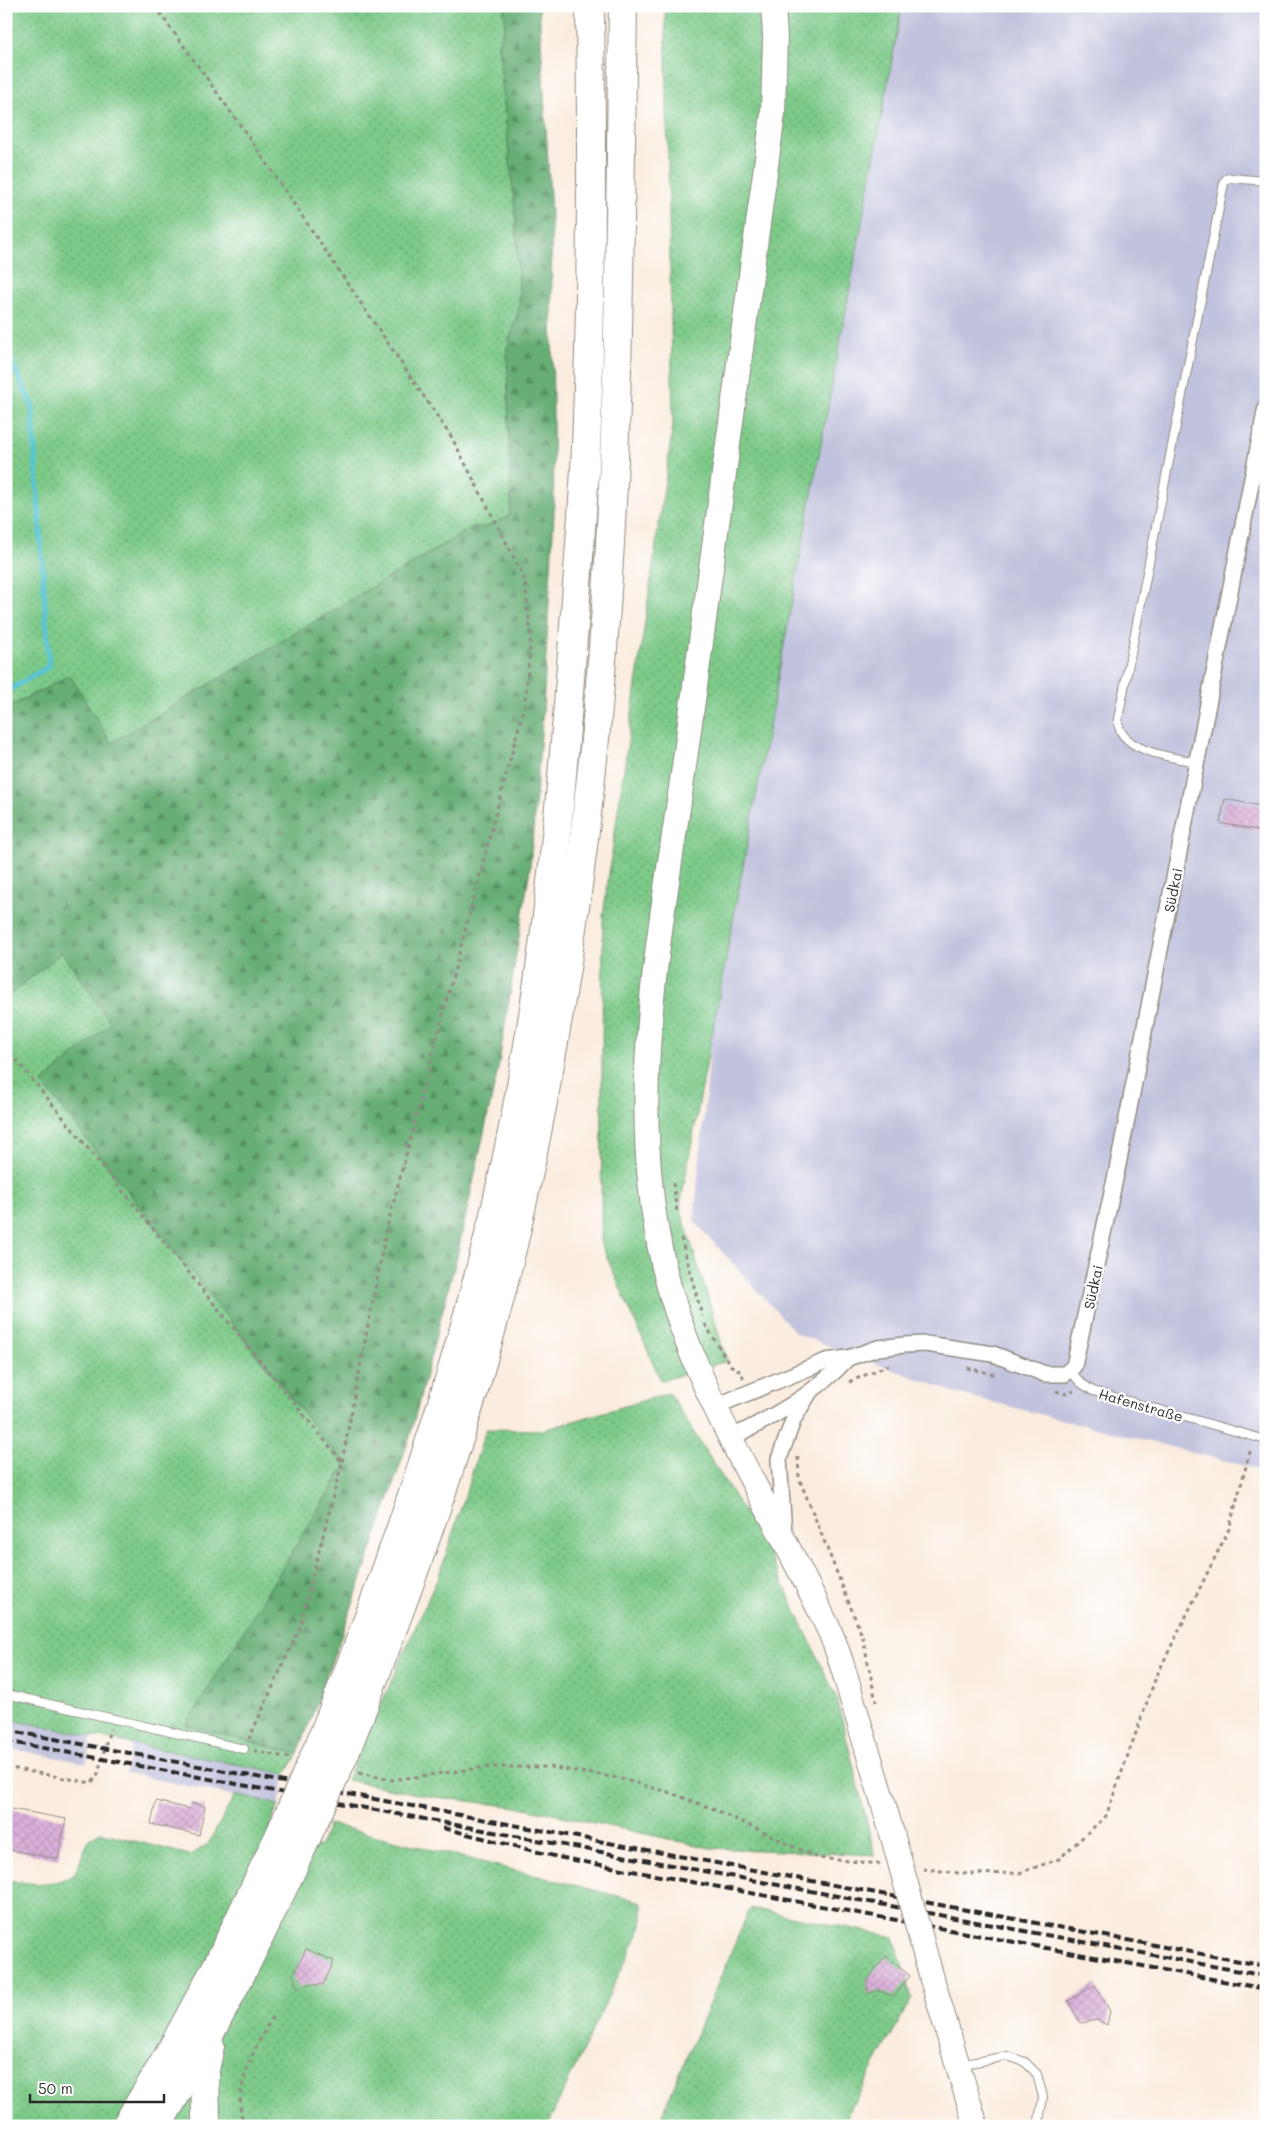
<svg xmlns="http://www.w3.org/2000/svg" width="1272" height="2132" viewBox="0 0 1272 2132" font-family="Mali,sans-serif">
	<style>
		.industrial { fill: #c1c2dd }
		.grass { fill: url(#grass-dots); stroke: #547a5a }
		.forest { fill: url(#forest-firs); stroke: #486c50 }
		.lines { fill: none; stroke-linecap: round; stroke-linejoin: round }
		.stream { stroke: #59c4d3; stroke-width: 5.5 }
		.building { fill: url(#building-cross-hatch) }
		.lane-casing { stroke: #928c84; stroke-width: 10 }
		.street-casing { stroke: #928c84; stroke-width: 18 }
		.primary-casing { stroke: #928c84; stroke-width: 26 }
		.highway-casing { stroke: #928c84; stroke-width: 30 }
		.path { stroke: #928c84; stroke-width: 3; stroke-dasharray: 4 4; stroke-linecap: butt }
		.lane { stroke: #fff; stroke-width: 8 }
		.street { stroke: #fff; stroke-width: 15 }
		.primary { stroke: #fff; stroke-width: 24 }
		.highway { stroke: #fff; stroke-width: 28 }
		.rail { stroke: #2b2b2b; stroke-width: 4; stroke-dasharray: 8 4; stroke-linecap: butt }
		.primary-bridge-casing { stroke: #928c84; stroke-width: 26; stroke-linecap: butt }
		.highway-bridge-casing { stroke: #928c84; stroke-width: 30; stroke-linecap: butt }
		.primary-bridge { stroke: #fff; stroke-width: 24 }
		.highway-bridge { stroke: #fff; stroke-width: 28 }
		.labels { text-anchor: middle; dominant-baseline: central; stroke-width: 4.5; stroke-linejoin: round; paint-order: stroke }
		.street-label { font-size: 14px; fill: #2b2b2b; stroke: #fff }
	</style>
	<defs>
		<pattern id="grass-dots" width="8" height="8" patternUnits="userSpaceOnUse" patternTransform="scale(1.25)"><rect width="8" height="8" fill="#7dca89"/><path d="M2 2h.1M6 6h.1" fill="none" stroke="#67a470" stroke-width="1.8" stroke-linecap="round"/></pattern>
		<pattern id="forest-firs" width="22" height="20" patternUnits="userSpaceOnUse" patternTransform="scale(1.25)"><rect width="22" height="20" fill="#66ae75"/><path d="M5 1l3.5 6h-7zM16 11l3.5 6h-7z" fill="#548e60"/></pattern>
		<pattern id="building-cross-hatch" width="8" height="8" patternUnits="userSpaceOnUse" patternTransform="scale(1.25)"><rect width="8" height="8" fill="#dcb1db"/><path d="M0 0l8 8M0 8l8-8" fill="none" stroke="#bd98bc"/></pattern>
	</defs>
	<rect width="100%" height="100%" fill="#fff"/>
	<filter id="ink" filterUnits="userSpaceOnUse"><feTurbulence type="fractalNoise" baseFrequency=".02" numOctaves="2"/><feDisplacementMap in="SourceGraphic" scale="10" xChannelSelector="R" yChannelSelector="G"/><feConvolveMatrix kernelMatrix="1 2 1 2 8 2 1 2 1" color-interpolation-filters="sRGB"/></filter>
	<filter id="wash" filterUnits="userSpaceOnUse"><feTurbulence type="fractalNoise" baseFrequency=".0096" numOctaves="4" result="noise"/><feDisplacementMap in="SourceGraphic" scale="20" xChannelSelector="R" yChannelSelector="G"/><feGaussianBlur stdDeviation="1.12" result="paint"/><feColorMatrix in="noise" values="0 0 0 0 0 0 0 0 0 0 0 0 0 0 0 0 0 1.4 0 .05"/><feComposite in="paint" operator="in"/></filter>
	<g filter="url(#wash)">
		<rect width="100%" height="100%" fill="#faecde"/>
		<!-- industrial -->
		<g class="industrial">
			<polygon points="899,6 1266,6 1266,1471 956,1393 797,1334 694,1221 732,820"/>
			<polygon points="6,1719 93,1734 86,1763 6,1748"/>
			<polygon points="133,1742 286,1774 279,1805 126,1773"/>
		</g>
		<!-- grass -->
		<g class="grass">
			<polygon points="6,6 504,6 505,26 498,44 515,209 520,305 507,349 511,506 509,516 486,528 473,527 111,743 70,676 6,708"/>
			<polygon points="665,6 902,6 680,1207 727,1361 661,1381 601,1244 603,916 673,425"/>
			<polygon points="62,952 111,1023 42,1083 345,1466 186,1725 298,1754 286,1774 6,1719 6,998"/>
			<polygon points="669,1393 765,1545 837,1699 875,1855 710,1848 525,1808 427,1796 347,1780 441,1570 486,1429 543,1430"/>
			<path d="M235 1795 279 1805 269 1827 320 1847 329 1824 642 1902V1926L547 2126H6V1879C31 1885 51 1886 74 1875L89 1839 100 1832 190 1855 208 1844Z"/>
			<polygon points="750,1908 894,1937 912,1998 841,2126 657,2126"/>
		</g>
		<!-- forest -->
		<polygon class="forest" points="504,6 539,6 551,214 554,514 543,710 530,868 498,1069 457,1256 410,1436 355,1598 298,1754 186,1725 345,1466 42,1083 111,1023 62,952 6,998 6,709 70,675 111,743 473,527 486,527 509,516 511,506 507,349 520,305 515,209 498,44 505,26"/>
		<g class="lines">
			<!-- stream -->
			<polyline class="stream" points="6,350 32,405 49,666 6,692"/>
		</g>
		<g id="blocks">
			<!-- building -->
			<g class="building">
				<polygon points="1225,799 1266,807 1266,832 1220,823"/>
				<polygon points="156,1801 189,1809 191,1803 205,1806 199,1835 151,1824"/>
				<polygon points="6,1808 66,1819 58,1859 6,1849"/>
				<polygon points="306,1949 334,1961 323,1985 306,1984 298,1989 293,1976"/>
				<polygon points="886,1956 910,1976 894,1996 877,1990 868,1994 867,1980"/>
				<polygon points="1095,1985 1110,2011 1107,2025 1098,2020 1081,2023 1068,2001"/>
			</g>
		</g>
	</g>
	<g filter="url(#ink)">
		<use href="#blocks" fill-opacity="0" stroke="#928c84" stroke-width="1"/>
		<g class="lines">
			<defs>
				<g id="lane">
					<path d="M1198 762C1175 758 1117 752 1118 719L1224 183 1226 179 1230 178 1266 181"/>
					<polyline points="1070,1371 1081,1383 1093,1391 1266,1440"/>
					<polyline points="6,1694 244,1749"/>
					<polyline points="959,2065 1008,2056 1025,2062 1037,2074 1043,2097 1038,2126"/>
				</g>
				<g id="street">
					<polyline points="716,1406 826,1361 848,1358 878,1348 904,1345 926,1344 993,1354 1045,1374 1065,1374 1074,1366 1117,1170 1266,407"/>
					<path d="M731 1438C775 1416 815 1394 848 1358"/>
					<polyline points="784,1533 779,1459 794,1418 808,1395"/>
				</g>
				<g id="primary">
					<path d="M773 6 775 36 773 114C745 327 714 539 686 752 663 925 623 1093 664 1267 695 1398 775 1511 830 1632 841 1657 847 1683 855 1709 868 1752 881 1795 893 1837"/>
					<polyline points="932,1979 976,2126"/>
				</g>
				<g id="highway">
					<path d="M320 1743C391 1567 453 1388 497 1202 538 1026 558 845 571 665 576 600 581 534 585 469 592 315 592 160 590 6"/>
					<path d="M345 1753C416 1573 483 1390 523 1200 570 984 598 764 610 543 620 365 620 185 623 6"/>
					<polyline points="126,2126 168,2056 218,1964 281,1832"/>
					<path d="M157 2126C213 2034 260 1938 305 1841"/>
					<polyline points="208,2126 206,2119 205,2070 210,2046"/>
				</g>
			</defs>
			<!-- lane casing -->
			<use href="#lane" class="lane-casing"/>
			<!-- street casing -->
			<use href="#street" class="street-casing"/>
			<!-- primary casing -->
			<use href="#primary" class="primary-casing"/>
			<!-- highway casing -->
			<use href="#highway" class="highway-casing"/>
			<!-- path -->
			<g class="path">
				<polyline points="155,6 248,136 452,438 524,577 531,635 525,703 386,1231 342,1462"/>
				<polyline points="6,1047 342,1462 299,1629 249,1739"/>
				<polyline points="673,1183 677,1212"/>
				<polyline points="681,1238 702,1316"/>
				<polyline points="705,1324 730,1365 741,1372 744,1379"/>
				<polyline points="967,1368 997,1375"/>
				<polyline points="849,1382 889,1365"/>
				<polyline points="1056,1391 1065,1394 1074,1391"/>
				<polyline points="798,1457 799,1478 863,1638 876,1702"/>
				<polyline points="254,1751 290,1758"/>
				<polyline points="6,1767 91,1783 97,1777 110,1729"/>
				<polyline points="359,1773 392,1780 488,1767 550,1767 618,1778 668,1792 716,1810 818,1858 880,1864"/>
				<polyline points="923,1869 969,1874 1019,1873 1059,1859 1106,1816 1156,1677 1229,1529 1251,1448"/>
				<path d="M244 2126C231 2088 256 2046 274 2014"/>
			</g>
			<!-- lane -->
			<use href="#lane" class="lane"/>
			<!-- street -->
			<use href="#street" class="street"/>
			<!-- primary -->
			<use href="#primary" class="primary"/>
			<!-- highway -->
			<use href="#highway" class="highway"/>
			<!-- rail -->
			<g class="rail">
				<polyline points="6,1730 1266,1966"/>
				<polyline points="6,1741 1266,1976"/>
				<polyline points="443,1828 558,1857 1266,1989"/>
			</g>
			<defs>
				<polyline id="primary-bridge" points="893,1837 932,1979"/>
				<g id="highway-bridge">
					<polyline points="281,1832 320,1743"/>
					<polyline points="305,1841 345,1753"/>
				</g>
			</defs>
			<!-- primary-bridge casing -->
			<use href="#primary-bridge" class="primary-bridge-casing"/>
			<!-- highway-bridge casing -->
			<use href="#highway-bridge" class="highway-bridge-casing"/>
			<!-- primary-bridge -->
			<use href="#primary-bridge" class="primary-bridge"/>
			<!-- highway-bridge -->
			<use href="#highway-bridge" class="highway-bridge"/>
		</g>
	</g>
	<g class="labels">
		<!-- street labels -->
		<g class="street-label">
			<text transform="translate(1173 890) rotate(-79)">Südkai</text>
			<text transform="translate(1093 1287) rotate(-78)">Südkai</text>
			<text transform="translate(1141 1405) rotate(16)">Hafenstraße</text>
		</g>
	</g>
	<!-- margin -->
	<rect width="1272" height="2132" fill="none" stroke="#fff" stroke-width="25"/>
	<!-- scale -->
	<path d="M30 2094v8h134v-8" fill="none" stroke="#2b2b2b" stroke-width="2.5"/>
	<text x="38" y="2094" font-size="15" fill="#2b2b2b" stroke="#ffffff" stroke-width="4" paint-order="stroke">50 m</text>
</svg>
